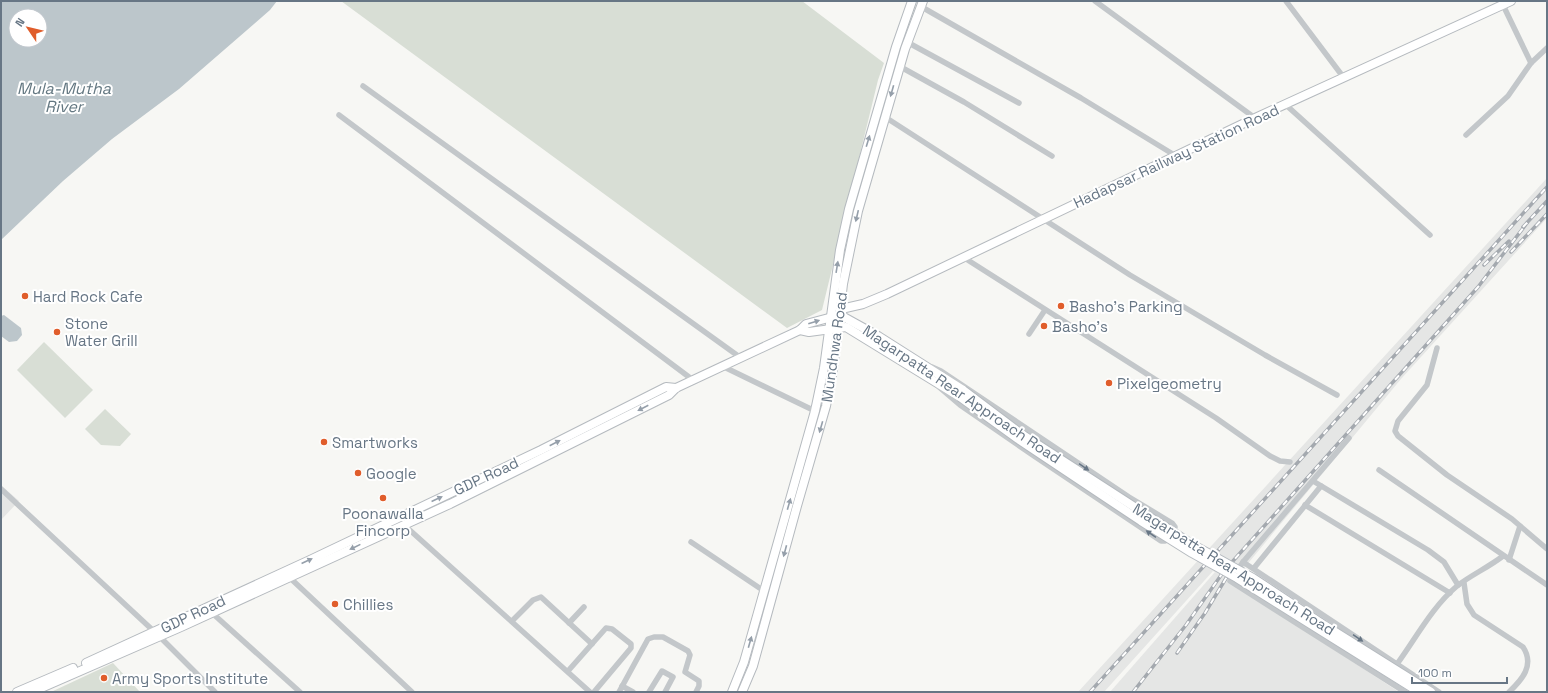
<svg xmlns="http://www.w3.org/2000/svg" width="1548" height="693" viewBox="0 0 1548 693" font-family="'Space Grotesk',sans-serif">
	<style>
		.built { fill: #e5e6e5 }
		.green { fill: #d8ded5 }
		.water { fill: #bcc6cb; fill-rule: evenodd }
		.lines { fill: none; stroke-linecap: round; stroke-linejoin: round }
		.secondary-casing { stroke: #b5babf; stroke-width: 10 }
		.street { stroke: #c3c7ca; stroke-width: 5.5 }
		.secondary { stroke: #fff; stroke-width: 8 }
		.rail-casing { stroke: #a4a9af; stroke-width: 3.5 }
		.rail { stroke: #fff; stroke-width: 2; stroke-dasharray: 6; stroke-linecap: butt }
		.secondary-bridge-casing { stroke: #b5babf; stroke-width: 10; stroke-linecap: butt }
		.secondary-bridge { stroke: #fff; stroke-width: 8 }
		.oneway { fill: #959faa }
		.oneway2 { fill: #677685 }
		.poi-dot { fill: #e05d2b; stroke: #fff; stroke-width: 1.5 }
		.labels { text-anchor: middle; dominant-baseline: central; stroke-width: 4; stroke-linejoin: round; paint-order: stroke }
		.street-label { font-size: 15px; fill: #677685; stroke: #fff }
		.poi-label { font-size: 15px; fill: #677685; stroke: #fff; text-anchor: start }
		.water-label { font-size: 16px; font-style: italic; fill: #637781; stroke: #fff }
	</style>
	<rect width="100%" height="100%" fill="#f7f7f4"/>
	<!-- built -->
	<g class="built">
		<polygon points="1547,178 1547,218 1401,379 1240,573 1233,574 1227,580 1213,571 1104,692 1078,692"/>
		<polygon points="1,485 19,501 1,520"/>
		<polygon points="1215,572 1399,692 1110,692"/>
	</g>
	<!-- green -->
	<g class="green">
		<polygon points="341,1 802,1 884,63 878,80 822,310 787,328"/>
		<polygon points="44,342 93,390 65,418 17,370"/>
		<polygon points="105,409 131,434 120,446 101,445 85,429"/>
		<polygon points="113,663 140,692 51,692"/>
	</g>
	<!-- water -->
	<g class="water">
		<path d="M1 1H277L270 10 179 89 112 139 63 181 1 240ZM16 16H40V40H16Z"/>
		<polygon points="4,315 21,328 22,335 17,341 9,342 1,336 1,316"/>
	</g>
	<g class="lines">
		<defs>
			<g id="secondary">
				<polyline points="841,309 863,304 887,294 1255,118 1511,1"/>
				<polyline points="800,330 809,332 846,327 960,397"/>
				<polyline points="86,663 310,560 541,450 666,387 676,388"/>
				<polyline points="1423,687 1431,692"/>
				<polyline points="17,692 73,668"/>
				<polyline points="32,692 181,627 450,504 669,395 676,388 800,330 806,324 840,315 878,336 963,390"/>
				<polyline points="732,692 744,662 815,411 824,368 840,250 849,209 896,47 912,1"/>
				<polyline points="742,692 753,666 797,506 826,406 833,370 843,284 858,211 905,49 923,1"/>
			</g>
		</defs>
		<!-- secondary casing -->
		<use href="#secondary" class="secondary-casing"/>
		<!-- street -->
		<g class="street">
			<polyline points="1095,1 1255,118"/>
			<polyline points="1286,1 1344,78"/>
			<polyline points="1503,5 1531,63"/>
			<polyline points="920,6 1081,98 1176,156"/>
			<polyline points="907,42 1019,103"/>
			<polyline points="899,66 964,102 1052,156"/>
			<polyline points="363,86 741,358"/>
			<polyline points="1286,105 1430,235"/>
			<polyline points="339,115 693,380"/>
			<polyline points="885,117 1130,275 1265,355 1337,395"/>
			<polyline points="1466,135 1508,96 1531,63 1547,48"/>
			<polyline points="963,257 1216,418 1270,456 1280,461 1290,462"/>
			<polyline points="1029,334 1045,310"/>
			<polyline points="1437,348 1427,385 1398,421 1395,431 1398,436 1447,475 1512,519 1547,549"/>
			<polyline points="722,366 815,411"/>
			<polyline points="932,367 941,371 1129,497 1172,523 1175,527 1174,529 1165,541 1161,541 1034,456 960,405 939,387"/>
			<polyline points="1349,438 1243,562 1230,581 1405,692"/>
			<polyline points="1379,470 1547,585"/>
			<polyline points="1313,481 1428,550 1444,562 1458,585"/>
			<polyline points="1,489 159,636 215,692"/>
			<polyline points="1305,505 1450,593"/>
			<polyline points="403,524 590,692"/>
			<polyline points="691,542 764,591"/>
			<polyline points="1509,560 1520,526"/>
			<polyline points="1243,562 1439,692"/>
			<polyline points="1254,568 1321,486"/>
			<polyline points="289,577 412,692"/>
			<path d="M1464 583 1467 604 1474 615 1523 647C1535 665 1522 680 1509 692"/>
			<polyline points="211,612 300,692"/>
			<polyline points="512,621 533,600 541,597 592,644"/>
			<polyline points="569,623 584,607"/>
			<path d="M1397 664C1416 638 1432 607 1457 586 1471 575 1489 567 1503 556"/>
			<polyline points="568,671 606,628 612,629 631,644 631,648 594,692"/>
			<polyline points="622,686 633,692"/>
			<polyline points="619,692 648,639 654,637 663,637 688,651 690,655 685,672 699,681 699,686 696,692"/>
			<polyline points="649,692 662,671 673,677 665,692"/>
		</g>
		<!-- secondary -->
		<use href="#secondary" class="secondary"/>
		<defs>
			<g id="rail">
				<polyline points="1523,227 1547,201"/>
				<polyline points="1511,252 1547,214"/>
				<polyline points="1484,265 1509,241"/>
				<polyline points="1177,653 1205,613 1231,570"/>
				<polyline points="1090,692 1547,187"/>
				<polyline points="1133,692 1186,625 1224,571 1478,287 1527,223"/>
			</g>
		</defs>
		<!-- rail casing -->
		<use href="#rail" class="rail-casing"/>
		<!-- rail -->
		<use href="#rail" class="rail"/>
		<defs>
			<g id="secondary-bridge">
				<polyline points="963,390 1020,433 1190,543 1253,578 1324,625 1423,687"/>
				<polyline points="960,397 1018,439 1141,521 1192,553 1237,578 1419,692"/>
			</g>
		</defs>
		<!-- secondary-bridge casing -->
		<use href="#secondary-bridge" class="secondary-bridge-casing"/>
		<!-- secondary-bridge -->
		<use href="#secondary-bridge" class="secondary-bridge"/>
	</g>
	<!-- one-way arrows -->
	<defs><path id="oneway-solid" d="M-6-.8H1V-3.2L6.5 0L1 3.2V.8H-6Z"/></defs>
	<g class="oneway">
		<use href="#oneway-solid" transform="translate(892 91) rotate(106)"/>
		<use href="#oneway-solid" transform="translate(868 141) rotate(-73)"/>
		<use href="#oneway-solid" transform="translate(857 216) rotate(103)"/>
		<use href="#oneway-solid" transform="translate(837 267) rotate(-81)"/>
		<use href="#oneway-solid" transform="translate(814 322) rotate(-18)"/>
		<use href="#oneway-solid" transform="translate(643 408) rotate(153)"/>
		<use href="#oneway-solid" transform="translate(821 427) rotate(106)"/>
		<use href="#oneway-solid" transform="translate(555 443) rotate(-27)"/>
		<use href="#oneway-solid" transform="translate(437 499) rotate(-25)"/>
		<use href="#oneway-solid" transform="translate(789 504) rotate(-74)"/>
		<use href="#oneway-solid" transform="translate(355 547) rotate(154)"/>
		<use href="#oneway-solid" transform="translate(785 551) rotate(105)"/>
		<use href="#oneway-solid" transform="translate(307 561) rotate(-25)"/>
		<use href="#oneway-solid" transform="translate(750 642) rotate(-74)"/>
	</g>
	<g class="oneway2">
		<use href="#oneway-solid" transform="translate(1084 467) rotate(34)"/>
		<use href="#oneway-solid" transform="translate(1151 534) rotate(-146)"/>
		<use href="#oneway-solid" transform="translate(1358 638) rotate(34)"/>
	</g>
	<!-- markers -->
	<g class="poi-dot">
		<circle cx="25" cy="296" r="4"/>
		<circle cx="1061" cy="306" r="4"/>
		<circle cx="1044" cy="326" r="4"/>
		<circle cx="57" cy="332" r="4"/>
		<circle cx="1109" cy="383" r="4"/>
		<circle cx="324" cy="442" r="4"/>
		<circle cx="358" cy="473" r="4"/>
		<circle cx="383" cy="498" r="4"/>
		<circle cx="335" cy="604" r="4"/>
		<circle cx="104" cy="678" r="4"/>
	</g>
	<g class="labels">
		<!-- street labels -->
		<g class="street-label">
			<text transform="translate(1176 156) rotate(-25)">Hadapsar Railway Station Road</text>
			<text transform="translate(834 347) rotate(-82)">Mundhwa Road</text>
			<text transform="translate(962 394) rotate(34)">Magarpatta Rear Approach Road</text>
			<text transform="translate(486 476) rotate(-25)">GDP Road</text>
			<text transform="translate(1234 569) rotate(32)">Magarpatta Rear Approach Road</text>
			<text transform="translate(193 614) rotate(-25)">GDP Road</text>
		</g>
		<!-- poi labels -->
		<g class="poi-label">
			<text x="33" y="296">Hard Rock Cafe</text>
			<text x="1069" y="306">Basho's Parking</text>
			<text x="65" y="323">Stone<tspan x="65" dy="17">Water Grill</tspan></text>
			<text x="1052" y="326">Basho's</text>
			<text x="1117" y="383">Pixelgeometry</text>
			<text x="332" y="442">Smartworks</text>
			<text x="366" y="473">Google</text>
			<text x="383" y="513" text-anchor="middle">Poonawalla<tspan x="383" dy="17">Fincorp</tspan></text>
			<text x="343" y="604">Chillies</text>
			<text x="112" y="678">Army Sports Institute</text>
		</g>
		<!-- water labels -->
		<g class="water-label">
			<text x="64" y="88">Mula-Mutha<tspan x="64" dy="18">River</tspan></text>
		</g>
	</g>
	<!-- border -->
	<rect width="1548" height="693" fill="none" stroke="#677685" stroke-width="4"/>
	<!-- north arrow -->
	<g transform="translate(28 28) rotate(305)"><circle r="19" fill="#ffffff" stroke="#c2c8ce"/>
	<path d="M0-3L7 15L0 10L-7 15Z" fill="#e05d2b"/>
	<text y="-6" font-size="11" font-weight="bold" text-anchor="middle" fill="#677685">N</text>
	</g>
	<!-- scale -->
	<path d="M1412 677v6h95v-6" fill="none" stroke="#677685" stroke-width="2"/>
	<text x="1418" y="677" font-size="12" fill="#677685" stroke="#ffffff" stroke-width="3" paint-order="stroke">100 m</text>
</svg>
